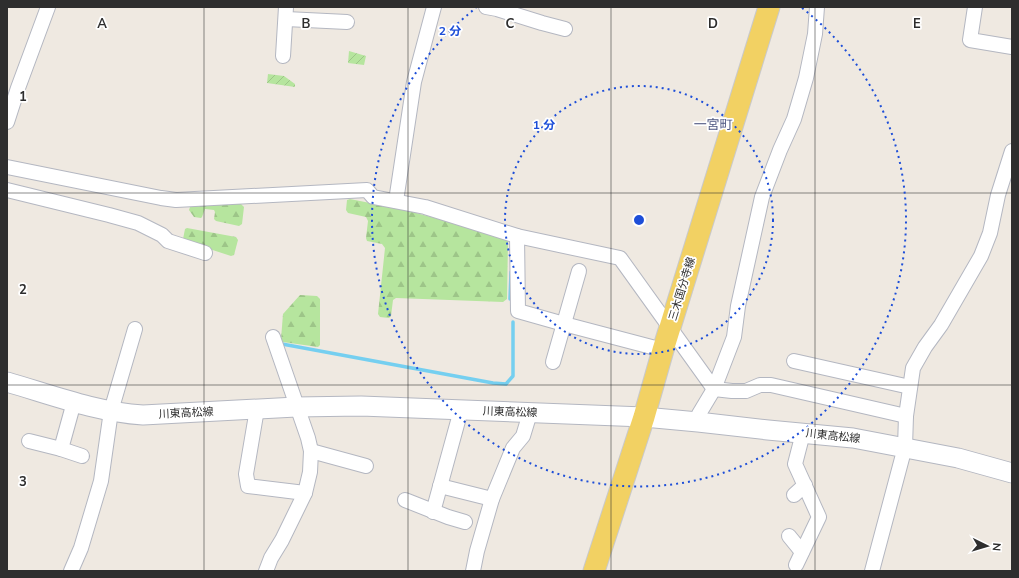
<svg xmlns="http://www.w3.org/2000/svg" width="1019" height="578" viewBox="0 0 1019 578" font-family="'Nunito Sans','Noto Sans JP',sans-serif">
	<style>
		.forest { fill: url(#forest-firs) }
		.garden { fill: url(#garden-furrows) }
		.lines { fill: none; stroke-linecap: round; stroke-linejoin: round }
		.stream { stroke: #75cff0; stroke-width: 3.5 }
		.street-casing { stroke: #b4b7c1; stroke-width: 16 }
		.secondary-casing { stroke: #b4b7c1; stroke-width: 21 }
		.primary-casing { stroke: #c9c9c9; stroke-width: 23 }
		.street { stroke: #fff; stroke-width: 14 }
		.secondary { stroke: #fff; stroke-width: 19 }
		.primary { stroke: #f2d163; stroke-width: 21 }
		.grid { fill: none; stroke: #2e2e2e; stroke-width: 1; stroke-opacity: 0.55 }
		.ring { fill: none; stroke: #1d4ed8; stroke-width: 2; stroke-dasharray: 2 4 }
		.labels { text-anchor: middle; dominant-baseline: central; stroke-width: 3.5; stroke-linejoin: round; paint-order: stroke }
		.street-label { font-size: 11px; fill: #2e2e2e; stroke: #fff }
		.quarter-label { font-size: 13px; fill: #4d5680; stroke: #fff }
		.grid-label { font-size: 13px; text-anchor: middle; font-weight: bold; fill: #2e2e2e; stroke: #fff; stroke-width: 3.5; stroke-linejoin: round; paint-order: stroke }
		.centre { fill: #1d4ed8; stroke: #fff; stroke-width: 2 }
		.ring-label { font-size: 12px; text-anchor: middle; font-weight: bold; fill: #1d4ed8; stroke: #fff; stroke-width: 3.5; stroke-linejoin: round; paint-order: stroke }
	</style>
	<defs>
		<pattern id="forest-firs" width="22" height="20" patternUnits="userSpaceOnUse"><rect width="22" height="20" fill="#b6e59e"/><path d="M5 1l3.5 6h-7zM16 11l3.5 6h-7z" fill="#9dc588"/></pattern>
		<pattern id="garden-furrows" width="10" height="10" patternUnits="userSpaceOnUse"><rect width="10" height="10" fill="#b6e59e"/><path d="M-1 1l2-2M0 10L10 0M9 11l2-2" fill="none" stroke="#9dc588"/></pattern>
	</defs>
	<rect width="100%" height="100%" fill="#efe9e1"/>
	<!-- forest -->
	<g class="forest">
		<polygon points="350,199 405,210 476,229 506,239 508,241 507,299 503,302 396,298 393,300 391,316 389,318 380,317 378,314 385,248 382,244 367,241 366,238 368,221 366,217 348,213 346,210 347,200"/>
		<polygon points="192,204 241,204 244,207 242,224 239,226 216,221 214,219 215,212 214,210 205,209 202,217 201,218 194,217 189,210 190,207"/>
		<polygon points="187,228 236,237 238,240 234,255 231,256 185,241 183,239 185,229"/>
		<polygon points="300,295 317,296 320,299 320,345 318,347 283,342 281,339 283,314"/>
	</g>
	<!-- garden -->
	<g class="garden">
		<polygon points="349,51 366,56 364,65 348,63"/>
		<polygon points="268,74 284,76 295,84 295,87 267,83"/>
	</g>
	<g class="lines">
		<!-- stream -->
		<g class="stream">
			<polyline points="510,299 511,272"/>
			<polyline points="282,344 493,383 506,384 513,376 513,322"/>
		</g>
		<defs>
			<g id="street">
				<polyline points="486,7 497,9 542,23 565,29"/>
				<polyline points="975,7 970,40 1012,47"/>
				<polyline points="286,19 347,22"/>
				<polyline points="283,56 286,7"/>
				<polyline points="7,122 18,88 48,7"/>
				<polyline points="7,167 161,198 176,200 367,190 373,197 425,207 517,236 620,258 714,389 732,391 746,391 760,385 771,385 906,416"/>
				<polyline points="7,190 109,215 138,223 162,235 168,241 205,253"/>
				<polyline points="396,201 414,82 434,7"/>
				<polyline points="517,236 518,311 564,324 663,350"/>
				<polyline points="794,361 910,387"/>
				<polyline points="553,362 579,271"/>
				<polyline points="257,409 246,474 248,486 305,493"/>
				<polyline points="698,422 699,414 714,389 734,337 738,306 762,197 780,150 794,119 806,78 815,34 817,7"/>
				<polyline points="29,441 61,449 82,456"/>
				<polyline points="61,449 74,402"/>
				<polyline points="311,451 366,466"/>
				<polyline points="440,486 492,499"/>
				<polyline points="794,495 805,485"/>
				<polyline points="405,500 448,517 465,522"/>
				<polyline points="433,512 461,410"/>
				<polyline points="789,536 802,552"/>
				<polyline points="796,565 819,517 795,464 803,433"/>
				<polyline points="71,571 81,548 101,481 111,411 135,329"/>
				<polyline points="266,571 271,558 282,540 305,493 310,472 311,451 308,438 273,337"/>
				<polyline points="473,571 477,551 492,499 513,448 523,436 530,413"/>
				<polyline points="872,571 905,447 906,416 913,368 925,347 941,325 981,256 990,233 998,195 1012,151"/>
			</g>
			<path id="secondary" d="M7 382C52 395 96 412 143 415L296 407 361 406 644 417 698 422 768 430 853 438 958 458 1012 473"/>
			<polyline id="primary" points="594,571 644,417 663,350 769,7"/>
		</defs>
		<!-- street casing -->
		<use href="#street" class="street-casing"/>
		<!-- secondary casing -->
		<use href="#secondary" class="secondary-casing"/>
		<!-- primary casing -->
		<use href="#primary" class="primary-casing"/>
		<!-- street -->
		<use href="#street" class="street"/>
		<!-- secondary -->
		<use href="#secondary" class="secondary"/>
		<!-- primary -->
		<use href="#primary" class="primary"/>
	</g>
	<!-- grid -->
	<path class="grid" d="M204 7V571M408 7V571M611 7V571M815 7V571M7 193H1012M7 385H1012"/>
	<!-- distance rings -->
	<g class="ring">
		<circle cx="639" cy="220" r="134"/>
		<path d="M802 8A267 267 0 1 1 476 8"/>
	</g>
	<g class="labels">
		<!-- street labels -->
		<g class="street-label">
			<text transform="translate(682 289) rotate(-73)">三木国分寺線</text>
			<text transform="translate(510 412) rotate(2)">川東高松線</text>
			<text transform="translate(186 413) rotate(-3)">川東高松線</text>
			<text transform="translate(833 436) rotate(6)">川東高松線</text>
		</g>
		<!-- quarter labels -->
		<g class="quarter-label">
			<text x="713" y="125">一宮町</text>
		</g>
	</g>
	<g class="grid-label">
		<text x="102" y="28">A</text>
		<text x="306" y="28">B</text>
		<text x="510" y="28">C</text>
		<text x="713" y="28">D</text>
		<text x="917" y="28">E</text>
		<text x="23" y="101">1</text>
		<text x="23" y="294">2</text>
		<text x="23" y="486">3</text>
	</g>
	<circle cx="639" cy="220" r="6" class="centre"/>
	<g class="ring-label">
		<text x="450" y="35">2 分</text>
		<text x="544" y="129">1 分</text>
	</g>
	<!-- border -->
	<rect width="1019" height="578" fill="none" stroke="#2e2e2e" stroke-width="16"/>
	<!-- north arrow -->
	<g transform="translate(987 546) rotate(95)" stroke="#ffffff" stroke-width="3" paint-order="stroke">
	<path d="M0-3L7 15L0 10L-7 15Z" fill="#2e2e2e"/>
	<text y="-6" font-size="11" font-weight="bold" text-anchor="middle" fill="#2e2e2e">N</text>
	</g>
</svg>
